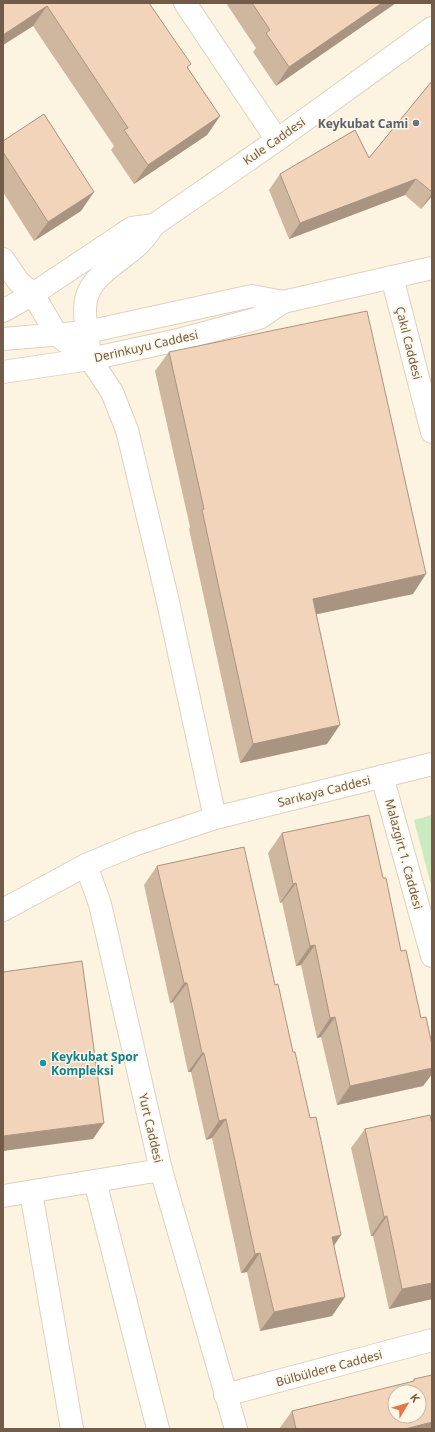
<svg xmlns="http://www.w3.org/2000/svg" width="435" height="1432" viewBox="0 0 435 1432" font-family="'Noto Sans',sans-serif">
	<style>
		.green { fill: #cde9c0 }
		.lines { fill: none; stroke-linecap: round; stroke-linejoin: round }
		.minor-casing { stroke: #e0d0bd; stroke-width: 24 }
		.minor { stroke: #fff; stroke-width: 22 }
		.wall { fill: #cfb69f }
		.shaded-wall { fill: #a99482 }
		.building { fill: #f1d4b9; stroke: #a99482; fill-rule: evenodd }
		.worship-dot { fill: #6b7280; stroke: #fff7e7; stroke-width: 1.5 }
		.culture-dot { fill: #0f9aa8; stroke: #fff7e7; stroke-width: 1.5 }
		.labels { text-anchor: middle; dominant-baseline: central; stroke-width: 3; stroke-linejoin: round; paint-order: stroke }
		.worship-label { font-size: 12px; font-weight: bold; fill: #5b616d; stroke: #fff7e7; text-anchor: end }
		.street-label { font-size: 12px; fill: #725b48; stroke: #fff7e7 }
		.culture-label { font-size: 12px; font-weight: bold; fill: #0d838f; stroke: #fff7e7; text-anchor: start }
	</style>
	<rect width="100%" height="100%" fill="#fcf4e1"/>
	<!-- green -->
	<polygon class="green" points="432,815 432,889 414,820"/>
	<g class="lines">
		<defs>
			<g id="minor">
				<polyline points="185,3 277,140"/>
				<polyline points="3,259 18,281 33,294 57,335 90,359 112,392 127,430 166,593 215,818"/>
				<polyline points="392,277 432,432"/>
				<polyline points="3,311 33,294 132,228 154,225"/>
				<polyline points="3,339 87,332 252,296 283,302 432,268"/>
				<path d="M90 359C89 343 85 326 85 310 84 276 121 263 141 242 146 237 150 230 154 225L277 140 432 28"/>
				<polyline points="3,372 90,359 178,340 259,318 283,302"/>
				<polyline points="382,776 432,956"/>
				<polyline points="3,910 86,865"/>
				<polyline points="95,1181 158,1429"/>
				<polyline points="31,1192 72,1429"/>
				<polyline points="3,1196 161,1170"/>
				<polyline points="225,1395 432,1340"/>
				<polyline points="236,1429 161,1170 100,904 86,865 136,844 215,818 432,764"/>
			</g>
		</defs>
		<!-- minor casing -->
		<use href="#minor" class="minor-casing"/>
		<!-- minor -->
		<use href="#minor" class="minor"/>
	</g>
	<!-- wall -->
	<g class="wall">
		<polygon points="3,3 149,3 188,68 220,116 207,135 134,184 111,150 114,146 33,26 3,45"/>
		<polygon points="226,3 396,3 276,86 253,52 256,48"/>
		<polygon points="432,81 432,196 421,209 405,195 289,239 269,190 280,174 369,158"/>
		<polygon points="3,141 81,211 34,241 3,192"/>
		<polygon points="169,352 413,594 316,614 327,744 240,763 189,529 190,527 155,371"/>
		<polygon points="282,833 383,878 401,951 421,1018 432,1045 432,1074 423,1086 337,1105 321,1037 317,1038 301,965 296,966 282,902 280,903 268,853"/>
		<polygon points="157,866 334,1246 345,1297 332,1316 260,1331 247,1272 241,1273 212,1138 206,1140 191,1072 188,1072 173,1002 170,1003 144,885"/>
		<polygon points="365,1129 432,1299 389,1309 373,1236 371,1236 351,1148"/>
		<polygon points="414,1379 432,1429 279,1429 292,1411 412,1382"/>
	</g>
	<!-- shaded-wall -->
	<g class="shaded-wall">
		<polygon points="382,3 396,3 276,86 289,67"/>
		<polygon points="47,6 33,26 3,45 3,35"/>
		<polygon points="220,116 207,135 134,184 148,165"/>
		<polygon points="416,179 405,195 289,239 300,223"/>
		<polygon points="94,192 81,211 34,241 48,222"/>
		<polygon points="432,193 432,196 421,209"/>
		<polygon points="426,574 413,594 299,618 313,599"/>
		<polygon points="340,725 327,744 240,763 253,744"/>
		<polygon points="296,883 282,902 280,903 293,884"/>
		<polygon points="315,945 301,965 296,966 310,946"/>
		<polygon points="184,983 187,983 173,1002 170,1003"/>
		<polygon points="335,1017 321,1037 317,1038 330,1018"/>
		<polygon points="202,1053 204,1053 191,1072 188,1072"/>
		<polygon points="432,1068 432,1074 423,1086 337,1105 350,1086"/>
		<polygon points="226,1119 212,1138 206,1140 219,1121"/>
		<polygon points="104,1123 93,1139 3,1151 3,1136"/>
		<polygon points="387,1216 373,1236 371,1236 384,1217"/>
		<polygon points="341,1235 328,1255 332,1237"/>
		<polygon points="260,1253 247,1272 241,1273 255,1254"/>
		<polygon points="432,1283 432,1299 389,1309 402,1289"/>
		<polygon points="345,1297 332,1316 260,1331 274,1312"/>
		<polygon points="432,1422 432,1429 405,1429"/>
	</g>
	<!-- building -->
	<g class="building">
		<polygon points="3,3 149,3 191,64 187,67 220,116 148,165 124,130 128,128 47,6 3,35"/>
		<polygon points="252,3 382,3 289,67 266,33 270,30"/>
		<polygon points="432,81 432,192 416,179 300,223 280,174 355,130 369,158"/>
		<polygon points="44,114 94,192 48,222 3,152 3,141"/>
		<polygon points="367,311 426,574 313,599 340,725 253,744 202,510 204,509 169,352"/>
		<polygon points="369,815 383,878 386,878 401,951 406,950 421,1018 426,1017 432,1045 432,1068 350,1086 335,1017 330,1018 315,945 310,946 296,883 293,884 282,833"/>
		<polygon points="244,847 275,985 278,984 293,1052 295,1052 310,1118 316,1117 341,1235 332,1237 345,1297 274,1312 260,1253 255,1254 226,1119 219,1121 204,1053 202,1053 187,983 184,983 157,866"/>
		<polygon points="82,961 104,1123 3,1136 3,972"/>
		<polygon points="430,1115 432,1124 432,1283 402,1289 387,1216 384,1217 365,1129"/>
		<path d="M432 1375V1422L405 1429H296L292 1411 414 1381V1379ZM395 1392H419V1416H395Z"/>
	</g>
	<!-- markers -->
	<circle class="worship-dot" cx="416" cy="123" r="4"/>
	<circle class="culture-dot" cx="43" cy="1063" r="4"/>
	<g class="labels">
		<!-- worship labels -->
		<g class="worship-label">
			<text x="408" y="123">Keykubat Cami</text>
		</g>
		<!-- street labels -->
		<g class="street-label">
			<text transform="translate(274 141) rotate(-35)">Kule Caddesi</text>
			<text transform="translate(409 343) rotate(76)">Çakıl Caddesi</text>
			<text transform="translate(146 346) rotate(-13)">Derinkuyu Caddesi</text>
			<text transform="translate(324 791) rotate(-14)">Sarıkaya Caddesi</text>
			<text transform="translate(404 854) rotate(75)">Malazgirt 1. Caddesi</text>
			<text transform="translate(151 1128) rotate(77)">Yurt Caddesi</text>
			<text transform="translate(329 1368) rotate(-15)">Bülbüldere Caddesi</text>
		</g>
		<!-- culture labels -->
		<g class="culture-label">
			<text x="51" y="1056">Keykubat Spor<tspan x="51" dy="14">Kompleksi</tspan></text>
		</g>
	</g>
	<!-- border -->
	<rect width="435" height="1432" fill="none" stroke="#725b48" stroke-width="8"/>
	<!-- north arrow -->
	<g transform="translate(407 1404) rotate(52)"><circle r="19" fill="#fff7e7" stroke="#c7b9a7"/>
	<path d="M0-3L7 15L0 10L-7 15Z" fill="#e57747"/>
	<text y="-6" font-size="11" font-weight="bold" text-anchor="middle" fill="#725b48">K</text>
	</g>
</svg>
